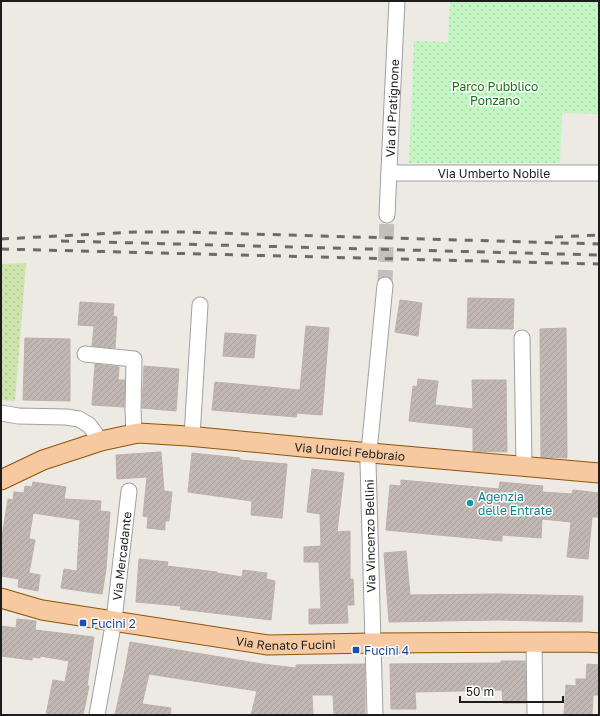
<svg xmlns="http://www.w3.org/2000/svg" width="600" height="716" viewBox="0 0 600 716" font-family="'Golos Text',sans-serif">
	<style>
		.grass { fill: url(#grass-dots) }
		.park { fill: url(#park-dots) }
		.building { fill: url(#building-hatch); stroke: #beafa7 }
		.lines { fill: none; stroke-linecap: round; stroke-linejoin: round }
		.minor-tunnel { stroke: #c3c0bb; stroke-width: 15; stroke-dasharray: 15 8; stroke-linecap: butt }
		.minor-casing { stroke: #a1a1a1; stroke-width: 17 }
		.major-casing { stroke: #8d5509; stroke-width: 21 }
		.minor { stroke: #fff; stroke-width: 15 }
		.major { stroke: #f6c9a0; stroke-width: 19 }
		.rail { stroke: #6b6b6b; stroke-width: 3; stroke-dasharray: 8 8; stroke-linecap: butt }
		.culture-dot { fill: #0f9aa8; stroke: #fff; stroke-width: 1.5 }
		.transit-dot { fill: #1a4fb4; stroke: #fff; stroke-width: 1.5 }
		.labels { text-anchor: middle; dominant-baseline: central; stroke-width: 3; stroke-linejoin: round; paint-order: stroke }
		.park-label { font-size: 12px; fill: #127412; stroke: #fff }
		.street-label { font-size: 12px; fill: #1d1d1d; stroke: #fff }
		.culture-label { font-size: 12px; fill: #0d838f; stroke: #fff; text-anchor: start }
		.transit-label { font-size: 12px; fill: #164399; stroke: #fff; text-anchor: start }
	</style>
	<defs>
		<pattern id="grass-dots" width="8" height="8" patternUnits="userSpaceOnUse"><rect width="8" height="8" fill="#cde5ac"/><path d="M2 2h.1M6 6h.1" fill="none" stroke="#b0c494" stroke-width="1.8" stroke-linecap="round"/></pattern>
		<pattern id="park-dots" width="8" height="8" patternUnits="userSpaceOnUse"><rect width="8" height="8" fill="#c3f6c2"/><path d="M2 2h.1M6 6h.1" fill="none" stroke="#a7d2a6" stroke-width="1.8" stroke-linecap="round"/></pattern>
		<pattern id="building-hatch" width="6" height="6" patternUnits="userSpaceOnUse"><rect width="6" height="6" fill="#c2b8b3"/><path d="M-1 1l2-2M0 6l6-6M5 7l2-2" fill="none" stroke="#a69e9a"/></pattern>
	</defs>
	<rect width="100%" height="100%" fill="#ede9e3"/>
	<!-- grass -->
	<polygon class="grass" points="26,263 15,401 1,400 1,264"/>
	<!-- park -->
	<polygon class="park" points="450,1 599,1 599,114 562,113 560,163 409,163 414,41 448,42"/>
	<!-- building -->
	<g class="building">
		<polygon points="468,298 514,299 513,329 467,328"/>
		<polygon points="400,300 422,303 418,336 395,332"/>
		<polygon points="80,302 114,304 113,316 117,317 115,348 92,346 94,326 78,325"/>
		<polygon points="306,326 329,328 322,415 297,413 296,417 212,410 215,382 300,390"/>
		<polygon points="566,328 567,458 541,457 540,329"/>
		<polygon points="225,333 256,335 254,358 223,356"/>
		<polygon points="25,338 70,339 70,401 23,400"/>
		<polygon points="95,364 119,367 118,380 125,380 124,407 92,405"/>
		<polygon points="144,366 179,369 176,411 142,408"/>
		<polygon points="418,379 438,381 435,405 473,409 472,380 506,380 507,452 473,451 473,428 409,421 413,386 417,387"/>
		<polygon points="161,452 164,491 172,492 169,521 165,521 165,530 147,528 148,517 143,516 147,477 117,479 116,455"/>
		<polygon points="192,453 240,458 240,460 287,464 282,518 251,515 252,501 188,492"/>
		<polygon points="312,469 344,473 337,532 350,531 350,579 353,579 354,605 347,605 348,623 309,624 309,609 321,609 319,562 304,562 304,547 321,546 320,514 307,512"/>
		<polygon points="401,480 499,489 500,482 543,486 542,492 572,494 573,490 599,493 599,517 592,517 588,559 567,557 571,522 542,519 541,538 502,535 502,541 386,530 390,485 401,486"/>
		<polygon points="33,482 66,487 64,499 101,501 100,511 110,512 106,569 102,594 61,588 64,569 77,571 80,520 33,513 29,539 35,540 29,573 40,575 38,591 18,587 19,579 1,576 1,543 8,499 13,500 14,492 24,493 25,486 32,487"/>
		<polygon points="406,551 410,595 498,594 583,596 582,622 498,620 389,622 384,553"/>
		<polygon points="139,559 168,562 167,566 217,572 217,573 242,577 243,570 267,573 266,579 275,581 271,620 180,609 181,606 136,602"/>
		<polygon points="17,619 36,621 35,630 94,637 87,686 89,686 83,715 46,715 53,680 65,682 69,661 40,656 40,658 32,657 32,660 1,656 1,626 16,628"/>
		<polygon points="130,642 262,664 296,668 296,665 365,664 365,715 334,715 333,695 312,695 313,715 251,715 257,691 149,674 142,704 171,708 170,715 115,715 125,670"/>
		<polygon points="501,661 525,661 526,703 503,703 502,690 415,692 416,709 391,709 390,664 501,663"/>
		<polygon points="587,664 599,665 599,695 593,695 592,715 564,715 566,685 576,686 576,679 586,679"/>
	</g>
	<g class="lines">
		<!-- minor-tunnel -->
		<polyline class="minor-tunnel" points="385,285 387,215"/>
		<defs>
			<g id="minor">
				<path id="s1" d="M389 173H599"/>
				<path id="s2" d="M387 215 392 103 397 1"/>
				<polyline points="522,338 524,466"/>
				<polyline points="85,354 134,359 133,409 134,434"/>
				<polyline points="1,413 18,416 66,417 79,419 89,425 101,441"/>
				<polyline points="192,436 200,305"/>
				<polyline points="534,642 535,715"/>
				<path id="s3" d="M97 715 114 620 129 491"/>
				<polyline points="375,715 368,462 385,285"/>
			</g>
			<g id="major">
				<path id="s4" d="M1 480 43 460 101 441 138 433 188 436 303 447 599 473"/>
				<path id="s5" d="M1 598 42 610 268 645 372 643 587 642 599 643"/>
			</g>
		</defs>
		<!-- minor casing -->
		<use href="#minor" class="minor-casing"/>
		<!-- major casing -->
		<use href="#major" class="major-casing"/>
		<!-- minor -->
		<use href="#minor" class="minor"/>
		<!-- major -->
		<use href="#major" class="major"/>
		<!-- rail -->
		<g class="rail">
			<polyline points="555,237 599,235"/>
			<polyline points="1,239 136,232 182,232 599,244"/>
			<polyline points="61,241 599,255"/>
			<polyline points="1,249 599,264"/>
		</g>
	</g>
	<!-- markers -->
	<circle class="culture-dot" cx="470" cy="503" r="4"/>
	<g class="transit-dot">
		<rect x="79" y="619" width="8" height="8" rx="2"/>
		<rect x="352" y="646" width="8" height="8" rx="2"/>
	</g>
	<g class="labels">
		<!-- park labels -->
		<g class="park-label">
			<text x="495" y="86">Parco Pubblico<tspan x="495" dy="14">Ponzano</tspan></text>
		</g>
		<!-- street labels -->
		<g class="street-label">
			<text stroke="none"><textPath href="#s2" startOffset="107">Via di Pratignone</textPath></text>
			<text stroke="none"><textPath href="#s1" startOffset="105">Via Umberto Nobile</textPath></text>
			<text stroke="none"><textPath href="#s4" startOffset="358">Via Undici Febbraio</textPath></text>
			<text transform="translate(370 536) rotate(-91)">Via Vincenzo Bellini</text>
			<text stroke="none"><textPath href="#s3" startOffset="161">Via Mercadante</textPath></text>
			<text stroke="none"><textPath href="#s5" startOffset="289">Via Renato Fucini</textPath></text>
		</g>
		<!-- culture labels -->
		<g class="culture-label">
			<text x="478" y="496">Agenzia<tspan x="478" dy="14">delle Entrate</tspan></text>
		</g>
		<!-- transit labels -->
		<g class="transit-label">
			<text x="91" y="623">Fucini 2</text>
			<text x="364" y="650">Fucini 4</text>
		</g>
	</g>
	<!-- border -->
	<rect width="600" height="716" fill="none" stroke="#1d1d1d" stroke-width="4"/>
	<!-- scale -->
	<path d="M460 696v6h103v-6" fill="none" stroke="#1d1d1d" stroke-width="2"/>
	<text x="466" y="696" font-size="12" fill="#1d1d1d" stroke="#ffffff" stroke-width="3" paint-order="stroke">50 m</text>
</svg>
